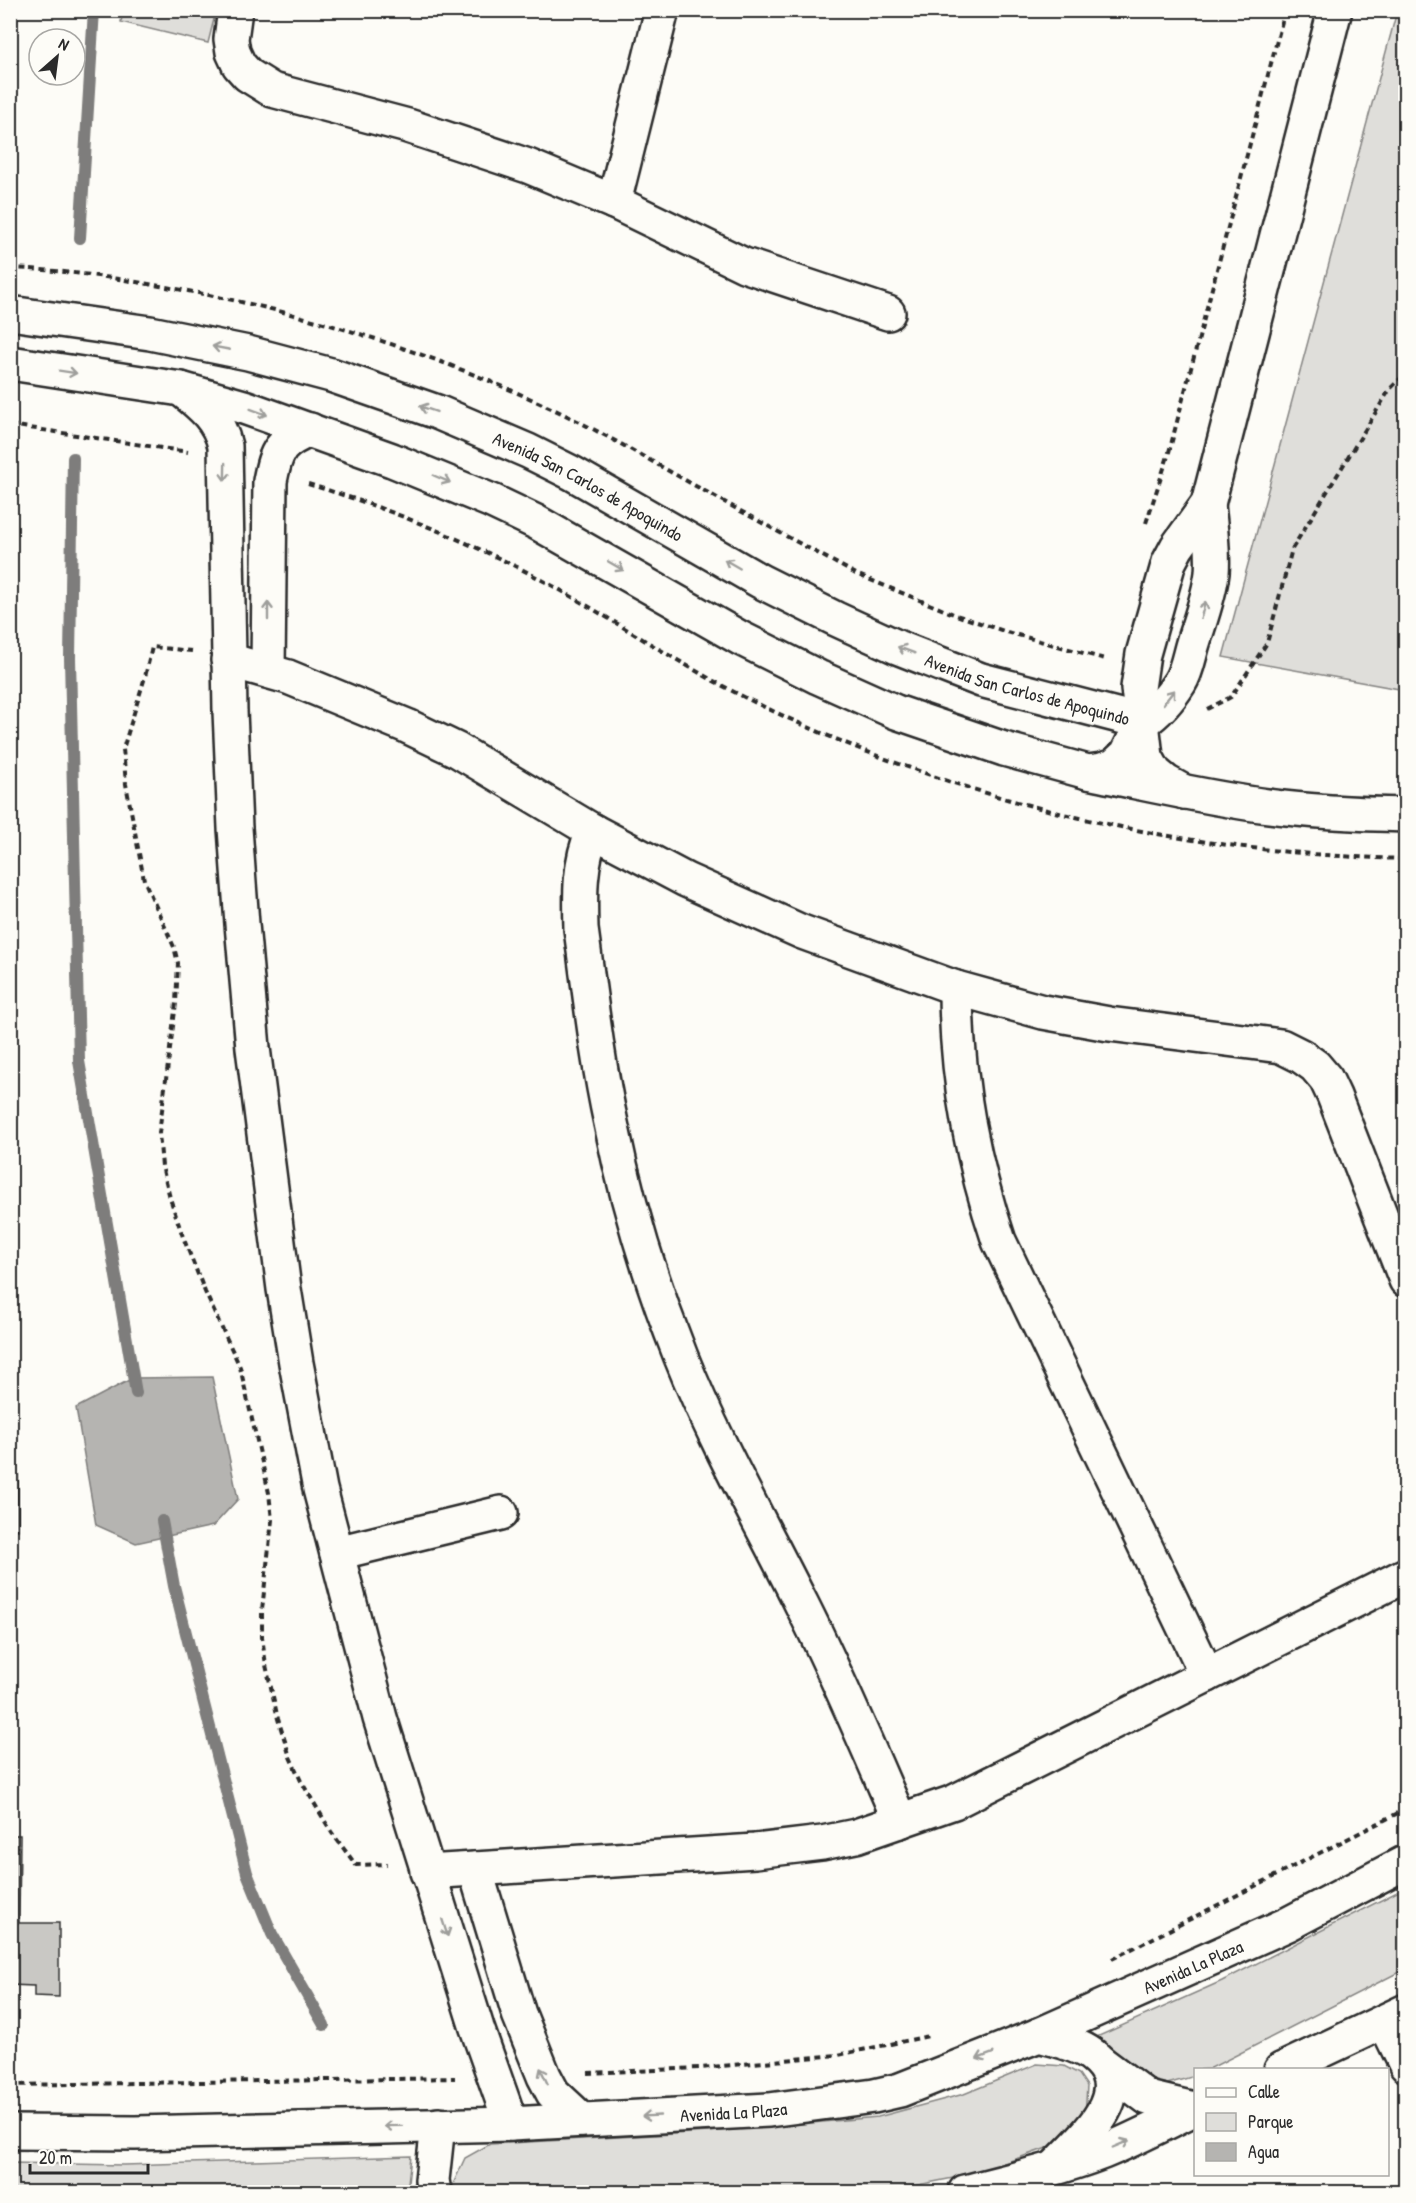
<svg xmlns="http://www.w3.org/2000/svg" width="1416" height="2203" viewBox="0 0 1416 2203" font-family="'Patrick Hand',sans-serif">
	<style>
		.green { fill: #dfdeda; stroke: #858482; stroke-width: 1.5 }
		.water { fill: #b5b4b1; stroke: #7e7d7b; stroke-width: 1.5 }
		.lines { fill: none; stroke-linecap: round; stroke-linejoin: round }
		.stream { stroke: #7e7d7b; stroke-width: 12 }
		.building { fill: #c9c8c4; stroke: #2b2b2b; stroke-width: 1.5 }
		.minor-casing { stroke: #2b2b2b; stroke-width: 38 }
		.path { stroke: #2b2b2b; stroke-width: 4; stroke-dasharray: 6 4.5; stroke-linecap: butt }
		.minor { stroke: #fdfcf7; stroke-width: 33 }
		.oneway { stroke: #9e9e9b }
		.labels { text-anchor: middle; dominant-baseline: central; stroke-width: 5; stroke-linejoin: round; paint-order: stroke }
		.street-label { font-size: 18px; fill: #2b2b2b; stroke: #fdfcf7 }
	</style>
	<rect width="100%" height="100%" fill="#fdfcf7"/>
	<filter id="ink" filterUnits="userSpaceOnUse"><feTurbulence type="fractalNoise" baseFrequency=".0167" numOctaves="2"/><feDisplacementMap in="SourceGraphic" scale="12" xChannelSelector="R" yChannelSelector="G"/><feConvolveMatrix kernelMatrix="1 2 1 2 8 2 1 2 1" color-interpolation-filters="sRGB"/></filter>
	<g filter="url(#ink)">
		<!-- green -->
		<g class="green">
			<polygon points="123,11 123,10 216,11 208,43 121,22"/>
			<polygon points="1397,11 1406,11 1405,690 1223,657"/>
			<polygon points="1405,1888 1405,1969 1209,2069 1196,2070 1195,2076 1164,2085 1138,2075 1120,2056 1092,2039 1222,1981"/>
			<polygon points="1037,2064 1064,2066 1079,2074 1087,2086 1085,2116 1064,2142 973,2174 883,2192 455,2192 453,2184 465,2158 490,2144 709,2132 878,2117 964,2094"/>
			<polygon points="411,2156 407,2192 11,2192 11,2163 124,2165"/>
		</g>
		<!-- water -->
		<polygon class="water" points="212,1377 238,1499 213,1526 136,1543 96,1525 76,1408 133,1378"/>
		<g class="lines">
			<!-- stream -->
			<g class="stream">
				<polyline points="80,238 94,10"/>
				<polyline points="73,458 70,658 79,1061 136,1393"/>
				<polyline points="162,1521 174,1586 247,1873 272,1934 324,2025"/>
			</g>
		</g>
		<!-- building -->
		<g class="building">
			<polygon points="10,1462 18,1462 18,1530 10,1529"/>
			<polygon points="10,1596 14,1596 13,1622 10,1622"/>
			<polygon points="10,1835 20,1835 19,1923 59,1923 59,1997 34,1996 34,1986 10,1985"/>
		</g>
		<g class="lines">
			<defs>
				<g id="minor">
					<polyline points="235,10 231,39 233,52 239,65 248,75 272,90 408,126 528,166 614,202 744,265 888,313"/>
					<polyline points="614,202 662,10"/>
					<path id="s1" d="M10 313 150 333 248 353 331 375 437 412 528 451 572 473 760 581 836 619 897 647 981 680 1143 722"/>
					<polyline points="10,363 181,389 244,407 392,460 492,501 536,522 740,638 818,677 896,712 1004,749 1088,772 1102,770 1114,766 1127,754 1143,722"/>
					<path d="M181 389C201 405 219 419 225 446L230 711 235 828 242 924 253 1048 284 1289 296 1363 320 1489 380 1718 477 2028 511 2124"/>
					<polyline points="228,660 288,677 407,726 457,750 593,831 686,880 802,932 956,988 1043,1012 1109,1024 1281,1046 1301,1056 1315,1066 1326,1079 1334,1096 1406,1280"/>
					<path d="M268 670 270 481C276 450 280 442 310 430"/>
					<path d="M1143 722C1158 712 1170 698 1180 682 1187 671 1189 656 1193 643 1200 620 1209 597 1212 573 1214 550 1210 526 1208 504"/>
					<path d="M1088 772C1148 784 1207 798 1268 806 1314 812 1360 814 1406 815"/>
					<polyline points="1184,792 1166,782 1155,773 1146,757 1138,688 1143,654 1169,562 1177,547 1208,504 1335,10"/>
					<path d="M593 831C579 862 580 895 581 929 590 994 597 1059 611 1123 627 1203 651 1282 681 1357 715 1442 760 1521 801 1603 837 1674 868 1748 900 1821"/>
					<path d="M956 988C956 1074 972 1161 999 1241L1207 1675"/>
					<polyline points="337,1553 501,1513"/>
					<polyline points="475,1869 519,2014 544,2076 553,2093 582,2120"/>
					<polyline points="427,1872 755,1851 822,1843 856,1836 954,1802 1406,1575"/>
					<polyline points="1385,2022 1406,2065"/>
					<path d="M1039 2035C1056 2040 1078 2044 1092 2055 1140 2092 1082 2138 1056 2166"/>
					<polyline points="1101,2063 1148,2098 1194,2109"/>
					<polyline points="1281,2070 1406,2011"/>
					<path id="s2" d="M10 2132 135 2133 511 2124 769 2110 874 2096 900 2090 1039 2035 1288 1924 1406 1862"/>
					<polyline points="434,2192 432,2180 438,2125"/>
					<path d="M965 2192C1011 2180 1059 2169 1103 2152 1135 2139 1165 2123 1196 2108"/>
				</g>
			</defs>
			<!-- minor casing -->
			<use href="#minor" class="minor-casing"/>
			<!-- path -->
			<g class="path">
				<path d="M10 268C60 270 111 277 160 286 296 309 426 350 551 408 606 434 659 466 712 495 760 522 808 548 856 574L956 615 1007 632 1105 659"/>
				<polyline points="10,425 188,452"/>
				<path d="M308 484C381 506 453 535 521 569 600 609 673 662 752 701 958 802 1176 853 1406 859"/>
				<polyline points="1146,523 1168,456 1285,10"/>
				<polyline points="192,651 152,647 145,677 123,749 126,784 144,880 174,947 178,963 176,1003 159,1133 162,1166 170,1198 183,1237 205,1292 240,1367 269,1493 272,1520 262,1610 262,1637 266,1665 278,1719 290,1757 301,1781 332,1833 356,1865 387,1864"/>
				<polyline points="1207,709 1231,697 1267,643 1292,549 1390,389 1406,373"/>
				<polyline points="1112,1959 1406,1809"/>
				<polyline points="588,2073 700,2068 838,2055 929,2036"/>
				<polyline points="10,2085 455,2078"/>
			</g>
			<!-- minor -->
			<use href="#minor" class="minor"/>
		</g>
		<!-- one-way arrows -->
		<defs><path id="oneway-shaft" d="M-6 0H5M1.5-3L5.5 0L1.5 3" fill="none" stroke-width="1.6" stroke-linecap="round" stroke-linejoin="round" transform="scale(1.5)"/></defs>
		<g class="oneway">
			<use href="#oneway-shaft" transform="translate(221 348) rotate(-169)"/>
			<use href="#oneway-shaft" transform="translate(68 372) rotate(9)"/>
			<use href="#oneway-shaft" transform="translate(428 409) rotate(-161)"/>
			<use href="#oneway-shaft" transform="translate(259 412) rotate(20)"/>
			<use href="#oneway-shaft" transform="translate(225 472) rotate(91)"/>
			<use href="#oneway-shaft" transform="translate(442 479) rotate(23)"/>
			<use href="#oneway-shaft" transform="translate(732 564) rotate(-150)"/>
			<use href="#oneway-shaft" transform="translate(616 566) rotate(30)"/>
			<use href="#oneway-shaft" transform="translate(1203 610) rotate(-74)"/>
			<use href="#oneway-shaft" transform="translate(268 611) rotate(-90)"/>
			<use href="#oneway-shaft" transform="translate(906 650) rotate(-159)"/>
			<use href="#oneway-shaft" transform="translate(1169 697) rotate(-52)"/>
			<use href="#oneway-shaft" transform="translate(445 1928) rotate(72)"/>
			<use href="#oneway-shaft" transform="translate(985 2056) rotate(159)"/>
			<use href="#oneway-shaft" transform="translate(544 2076) rotate(-115)"/>
			<use href="#oneway-shaft" transform="translate(651 2116) rotate(177)"/>
			<use href="#oneway-shaft" transform="translate(393 2126) rotate(179)"/>
			<use href="#oneway-shaft" transform="translate(1121 2144) rotate(-23)"/>
		</g>
	</g>
	<g class="labels">
		<!-- street labels -->
		<g class="street-label">
			<text stroke="none"><textPath href="#s1" startOffset="608">Avenida San Carlos de Apoquindo</textPath></text>
			<text stroke="none"><textPath href="#s1" startOffset="1094">Avenida San Carlos de Apoquindo</textPath></text>
			<text stroke="none"><textPath href="#s2" startOffset="1210">Avenida La Plaza</textPath></text>
			<text stroke="none"><textPath href="#s2" startOffset="724">Avenida La Plaza</textPath></text>
		</g>
	</g>
	<!-- margin -->
	<rect width="1416" height="2203" fill="none" stroke="#fdfcf7" stroke-width="36"/>
	<rect x="18" y="18" width="1380" height="2167" fill="none" stroke="#2b2b2b" stroke-width="2" filter="url(#ink)"/>
	<!-- legend -->
	<rect x="1194" y="2068" width="195" height="108" fill="#fdfcf7" stroke="#a9a8a5" stroke-width="1.5"/>
	<rect x="1206" y="2088" width="30" height="9" fill="#fdfcf7" stroke="#a9a8a5" stroke-width="1.5"/>
	<text x="1248" y="2098" font-size="18" fill="#2b2b2b">Calle</text>
	<rect x="1206" y="2113" width="30" height="18" fill="#dfdeda" stroke="#a9a8a5" stroke-width="1.5"/>
	<text x="1248" y="2128" font-size="18" fill="#2b2b2b">Parque</text>
	<rect x="1206" y="2143" width="30" height="18" fill="#b5b4b1" stroke="#a9a8a5" stroke-width="1.5"/>
	<text x="1248" y="2158" font-size="18" fill="#2b2b2b">Agua</text>
	<!-- north arrow -->
	<g transform="translate(57 57) rotate(28)"><circle r="28" fill="#fdfcf7" stroke="#a9a8a5" stroke-width="1.5"/>
	<path d="M0-4.5L10 22L0 15L-10 22Z" fill="#2b2b2b"/>
	<text y="-9" font-size="16" font-weight="bold" text-anchor="middle" fill="#2b2b2b">N</text>
	</g>
	<!-- scale -->
	<path d="M30 2164v9h118v-9" fill="none" stroke="#2b2b2b" stroke-width="3"/>
	<text x="39" y="2164" font-size="18" fill="#2b2b2b" stroke="#fdfcf7" stroke-width="4.5" paint-order="stroke">20 m</text>
</svg>
